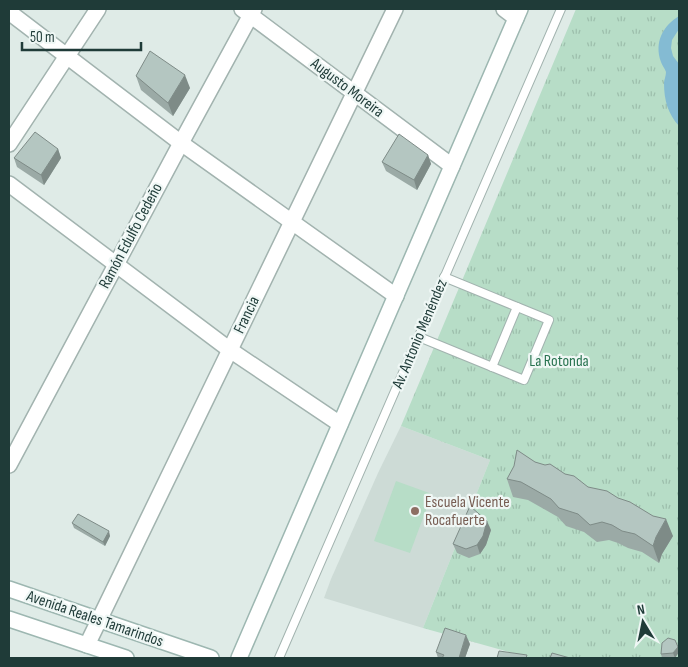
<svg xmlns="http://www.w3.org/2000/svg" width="688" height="667" viewBox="0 0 688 667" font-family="'Sofia Sans Condensed',sans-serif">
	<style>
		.built { fill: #cddbd6 }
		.green { fill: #b7ddc7 }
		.park { fill: url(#park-tufts) }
		.water { fill: #84bbd3 }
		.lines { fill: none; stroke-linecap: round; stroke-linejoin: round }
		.lane-casing { stroke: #a2b3af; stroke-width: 10 }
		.street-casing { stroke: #a2b3af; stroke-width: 18 }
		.secondary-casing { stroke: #9db7b1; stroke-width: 18 }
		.lane { stroke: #fff; stroke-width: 8 }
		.street { stroke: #fff; stroke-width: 15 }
		.secondary { stroke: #fff; stroke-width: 15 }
		.wall { fill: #9baaa6 }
		.shaded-wall { fill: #7e8b87 }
		.building { fill: #b4c6c1; stroke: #7e8b87 }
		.education-dot { fill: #8d6e63; stroke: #eff7f5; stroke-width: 2 }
		.labels { text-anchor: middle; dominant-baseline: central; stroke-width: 4.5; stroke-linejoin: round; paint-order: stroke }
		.street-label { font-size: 16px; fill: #1f3b38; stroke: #eff7f5 }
		.park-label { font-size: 16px; fill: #287350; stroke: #eff7f5 }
		.education-label { font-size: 16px; fill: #785e54; stroke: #eff7f5; text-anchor: start }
	</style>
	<defs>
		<pattern id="park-tufts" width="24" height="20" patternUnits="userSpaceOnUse" patternTransform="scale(1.25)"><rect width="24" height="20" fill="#b7ddc7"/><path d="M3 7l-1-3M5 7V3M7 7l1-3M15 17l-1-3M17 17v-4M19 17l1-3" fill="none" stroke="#9dbfac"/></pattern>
	</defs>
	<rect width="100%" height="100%" fill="#dfebe7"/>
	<!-- built -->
	<polygon class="built" points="401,426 490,460 423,628 324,598 331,579 378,473"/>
	<!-- green -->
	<polygon class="green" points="396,481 432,494 410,553 374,541"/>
	<!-- park -->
	<polygon class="park" points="576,9 679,9 679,658 531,658 423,628 490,460 401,426"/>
	<!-- water -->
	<path class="water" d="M679 16V29L672 40 671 48 673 56 679 64V126C668 114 664 100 664 83 664 80 666 76 666 72 665 69 662 65 661 62 654 42 663 26 679 16Z"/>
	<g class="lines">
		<defs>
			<g id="lane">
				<polyline points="419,337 524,380 549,320 444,277"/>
				<polyline points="492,367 517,307"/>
				<polyline points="279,658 561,9"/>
			</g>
			<g id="street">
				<polyline points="242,9 452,166"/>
				<polyline points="504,9 516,18"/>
				<polyline points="9,12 181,143 396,296"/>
				<polyline points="9,144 98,9"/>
				<polyline points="9,184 230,350 340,424"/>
				<polyline points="9,465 181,143 254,9"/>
				<polyline points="87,645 395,9"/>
			</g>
			<g id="secondary">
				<polyline points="9,589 211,658"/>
				<polyline points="9,619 126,658"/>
				<polyline points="239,658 520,9"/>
			</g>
		</defs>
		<!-- lane casing -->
		<use href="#lane" class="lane-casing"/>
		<!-- street casing -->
		<use href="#street" class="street-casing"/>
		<!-- secondary casing -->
		<use href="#secondary" class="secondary-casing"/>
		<!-- lane -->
		<use href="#lane" class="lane"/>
		<!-- street -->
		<use href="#street" class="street"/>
		<!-- secondary -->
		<use href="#secondary" class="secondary"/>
	</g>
	<!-- wall -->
	<g class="wall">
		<polygon points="136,76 190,88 173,116 141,90"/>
		<polygon points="58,149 61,158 44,185 17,167 14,158"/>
		<polygon points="428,155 431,164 417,190 386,171 382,162"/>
		<polygon points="535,462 565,474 673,536 662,554 659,563 642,552 628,548 618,543 609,540 597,542 584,532 566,526 558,517 528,500 513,497 507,479"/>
		<polygon points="72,523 110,536 105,546 74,528"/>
		<polygon points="491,530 486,545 480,554 469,558 457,553 453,544"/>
		<polygon points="675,640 679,652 675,658 662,658 661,654"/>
		<polygon points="470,644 465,658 438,658 436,652"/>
	</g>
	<!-- shaded-wall -->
	<g class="shaded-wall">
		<polygon points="185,75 190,88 173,116 168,103"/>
		<polygon points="58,149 61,158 44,185 41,175"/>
		<polygon points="428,155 431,164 417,190 414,180"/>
		<polygon points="666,519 673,536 662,554 659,563 653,546 656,537"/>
		<polygon points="487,521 491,530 486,545 480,554 477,545"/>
		<polygon points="109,531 110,536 105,546 103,542"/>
		<polygon points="466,635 470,644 465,658 459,658"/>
		<polygon points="678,647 679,652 675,658 673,653"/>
	</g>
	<!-- building -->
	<g class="building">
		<polygon points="150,51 185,75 168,103 136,76"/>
		<polygon points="35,132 58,149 41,175 14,158"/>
		<polygon points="399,134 428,155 414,180 382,162"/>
		<polygon points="517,450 535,462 545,465 550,464 565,474 574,476 588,487 607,491 618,498 630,502 653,516 666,519 656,537 653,546 635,534 622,531 612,525 602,522 590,525 578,514 559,508 551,499 521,482 507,479 514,466"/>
		<polygon points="470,506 487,521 483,536 477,545 466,549 453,544"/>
		<polygon points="78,514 109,531 103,542 72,523"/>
		<polygon points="445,628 466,635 459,658 442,658 444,655 436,652"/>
		<polygon points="668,638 675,640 678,647 673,653 661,654 662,643"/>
		<polygon points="499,651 527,655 526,658 497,658"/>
		<polygon points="552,653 570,658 550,658"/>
	</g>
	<!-- markers -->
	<circle class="education-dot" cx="415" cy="511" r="5"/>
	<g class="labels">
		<!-- street labels -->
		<g class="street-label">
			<text transform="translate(347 88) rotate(37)">Augusto Moreira</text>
			<text transform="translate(131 236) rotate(-62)">Ramón Edulfo Cedeño</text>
			<text transform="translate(247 315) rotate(-64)">Francia</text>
			<text transform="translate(420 334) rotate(-67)">Av. Antonio Menéndez</text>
			<text transform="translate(95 619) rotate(19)">Avenida Reales Tamarindos</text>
		</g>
		<!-- park labels -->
		<g class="park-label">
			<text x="559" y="361">La Rotonda</text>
		</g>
		<!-- education labels -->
		<g class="education-label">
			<text x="425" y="502">Escuela Vicente<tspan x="425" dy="18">Rocafuerte</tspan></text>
		</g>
	</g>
	<!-- border -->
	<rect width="688" height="667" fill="none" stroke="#1f3b38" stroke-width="20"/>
	<!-- north arrow -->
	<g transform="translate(643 622) rotate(350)" stroke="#eff7f5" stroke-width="4" paint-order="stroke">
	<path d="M0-4L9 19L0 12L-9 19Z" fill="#1f3b38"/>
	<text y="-8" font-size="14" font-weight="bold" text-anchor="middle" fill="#1f3b38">N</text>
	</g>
	<!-- scale -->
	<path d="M22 42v8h119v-8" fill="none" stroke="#1f3b38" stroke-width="2.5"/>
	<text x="30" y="42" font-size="15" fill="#1f3b38" stroke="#eff7f5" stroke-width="4" paint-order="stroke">50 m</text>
</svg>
